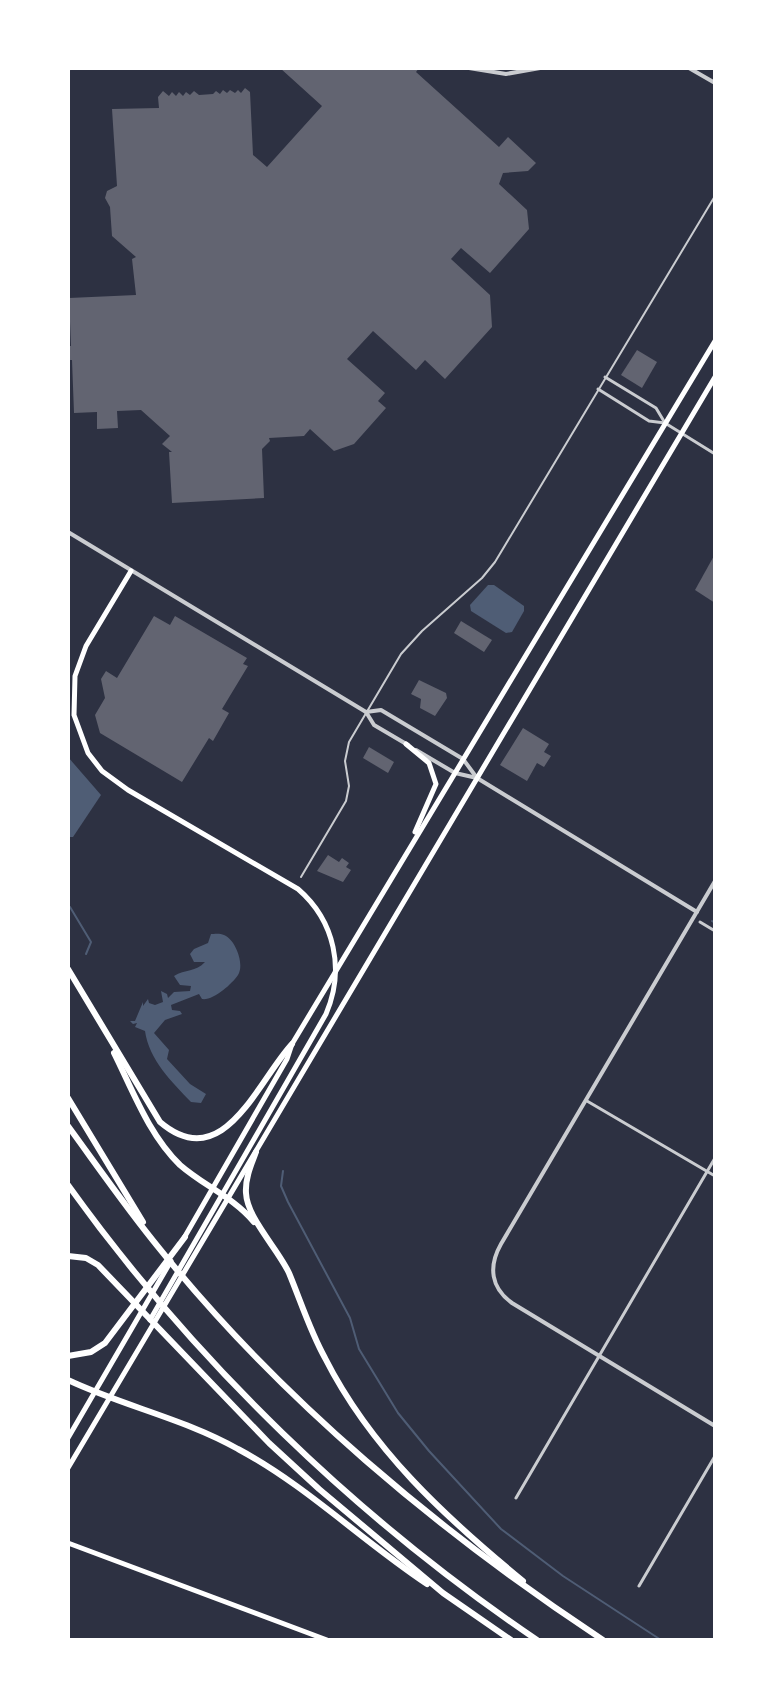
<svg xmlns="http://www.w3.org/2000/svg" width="783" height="1708" viewBox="0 0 783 1708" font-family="Rubik,sans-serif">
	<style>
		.water { fill: #4f5d75 }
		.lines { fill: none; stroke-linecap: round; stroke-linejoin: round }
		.stream { stroke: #4f5d75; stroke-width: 2 }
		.building { fill: #626471 }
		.service { stroke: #caccd0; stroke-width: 2 }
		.minor { stroke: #caccd0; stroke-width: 3 }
		.tertiary { stroke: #caccd0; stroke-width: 4 }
		.secondary { stroke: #fff; stroke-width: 5 }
		.motorway { stroke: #fff; stroke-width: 6 }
	</style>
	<rect width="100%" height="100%" fill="#2d3142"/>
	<!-- water -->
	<g class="water">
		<polygon points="488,585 494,585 524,606 524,611 512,632 506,633 471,611 470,605"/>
		<polygon points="68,757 101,795 73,837 68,837"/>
		<path d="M211 934C214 934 220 933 224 935 235 939 245 964 238 975 232 984 213 1001 202 999L199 994 171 1005 172 1010 180 1011 182 1014 165 1020 154 1033 169 1050 167 1059 190 1084 206 1094 201 1103 191 1102C172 1082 149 1060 145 1031L135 1027 137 1023 133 1024 130 1021H135L143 1002V1006L148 999 149 1003 155 1005 163 1002 161 991 167 994 168 998 174 992 190 991 191 986 180 985 174 976C185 969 196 972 205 962H194L190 954 194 949 208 943Z"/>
	</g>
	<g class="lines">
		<!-- stream -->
		<g class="stream">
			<polyline points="70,907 91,942 86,954"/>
			<polyline points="712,921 715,923"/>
			<polyline points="283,1171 281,1186 288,1202 350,1318 359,1349 398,1413 429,1451 501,1529 563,1576 661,1640"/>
		</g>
	</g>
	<!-- building -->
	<g class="building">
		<polygon points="280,68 419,68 416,72 499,147 508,137 536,163 528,171 503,173 499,184 527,210 529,229 490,273 461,248 451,259 490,295 492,327 445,379 425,360 416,370 373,331 347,359 385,393 378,401 386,408 354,444 334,451 310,429 304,436 269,438 270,441 262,449 264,498 172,503 169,452 172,452 162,444 170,436 141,410 117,411 118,428 97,429 97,412 74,413 72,360 68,360 68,346 71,346 69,298 136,295 132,259 136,257 112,236 110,207 105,198 107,191 117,186 112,109 159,108 158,97 163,91 169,96 172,92 176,96 179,92 183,96 186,92 190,95 194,91 199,95 213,94 216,91 220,94 223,90 227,93 230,90 235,93 238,90 241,93 245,88 250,92 253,155 267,167 322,106"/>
		<polygon points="637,350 657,362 642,388 621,375"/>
		<polygon points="715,554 715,603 695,590"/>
		<polygon points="154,616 170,625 175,616 247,658 243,664 248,666 222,709 229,713 213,741 209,738 182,782 100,733 95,715 105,698 101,679 106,671 117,678"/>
		<polygon points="461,621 492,640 484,652 454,633"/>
		<polygon points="419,680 446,693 447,698 435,716 420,708 421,699 411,694"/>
		<polygon points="523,728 549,744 544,752 551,756 544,767 537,763 527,781 500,765"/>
		<polygon points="369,747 394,762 388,773 363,758"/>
		<polygon points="328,855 339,862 342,858 349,863 346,867 351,870 343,882 317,871"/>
	</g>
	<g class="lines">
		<!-- service -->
		<polyline class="service" points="301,877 346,801 349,786 345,761 349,742 401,654 422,631 482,578 495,562 715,196"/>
		<!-- minor -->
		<g class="minor">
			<polyline points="605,377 656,408 665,423"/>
			<polyline points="598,389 649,421 665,423 715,454"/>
			<polyline points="700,922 715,931"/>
			<polyline points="587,1101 715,1176"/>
			<polyline points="516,1498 715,1158"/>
			<polyline points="639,1586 715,1456"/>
		</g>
		<!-- tertiary -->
		<g class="tertiary">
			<polyline points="469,68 506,74 540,68"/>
			<polyline points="689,68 715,83"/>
			<polyline points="68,69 70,68"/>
			<polyline points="68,532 366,712 374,725 408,745"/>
			<polyline points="366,712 381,710 448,750 463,759 477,778"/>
			<polyline points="416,750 455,773 477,778 697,912"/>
			<path d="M715 881 501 1244C488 1267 491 1288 512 1303L715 1426"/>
		</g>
		<!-- secondary -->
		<g class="secondary">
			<path d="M131 571 86 646 75 676 74 715 88 753 102 771 128 790 298 889C335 921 345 970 326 1014L150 1320"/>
			<polyline points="406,744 429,763 436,784 415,832"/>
			<polyline points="184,1238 287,1059 292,1044 715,341"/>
			<polyline points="68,1438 171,1261"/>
			<polyline points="68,1468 715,377"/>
			<polyline points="68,1543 327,1640"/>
		</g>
		<!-- motorway -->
		<g class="motorway">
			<path d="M68 969 160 1122C223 1176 257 1082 292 1044"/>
			<path d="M114 1053C133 1091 149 1135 180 1165 204 1186 233 1197 254 1222"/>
			<polyline points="68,1098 143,1222"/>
			<path d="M68 1126C98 1167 127 1209 159 1248 280 1399 442 1534 603 1640"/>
			<path d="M256 1152C251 1165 245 1179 246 1193 247 1218 278 1249 289 1273 301 1302 310 1331 325 1358 371 1449 445 1517 523 1581"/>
			<path d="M68 1185C195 1362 357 1518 537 1640"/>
			<polyline points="68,1256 86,1258 98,1265 269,1443 319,1489 443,1593 511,1640"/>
			<polyline points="68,1356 91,1352 105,1343 185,1237"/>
			<path d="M68 1380C123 1406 185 1419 238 1449 307 1486 362 1541 427 1584"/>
		</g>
	</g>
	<!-- border -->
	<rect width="783" height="1708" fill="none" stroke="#ffffff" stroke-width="140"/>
</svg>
